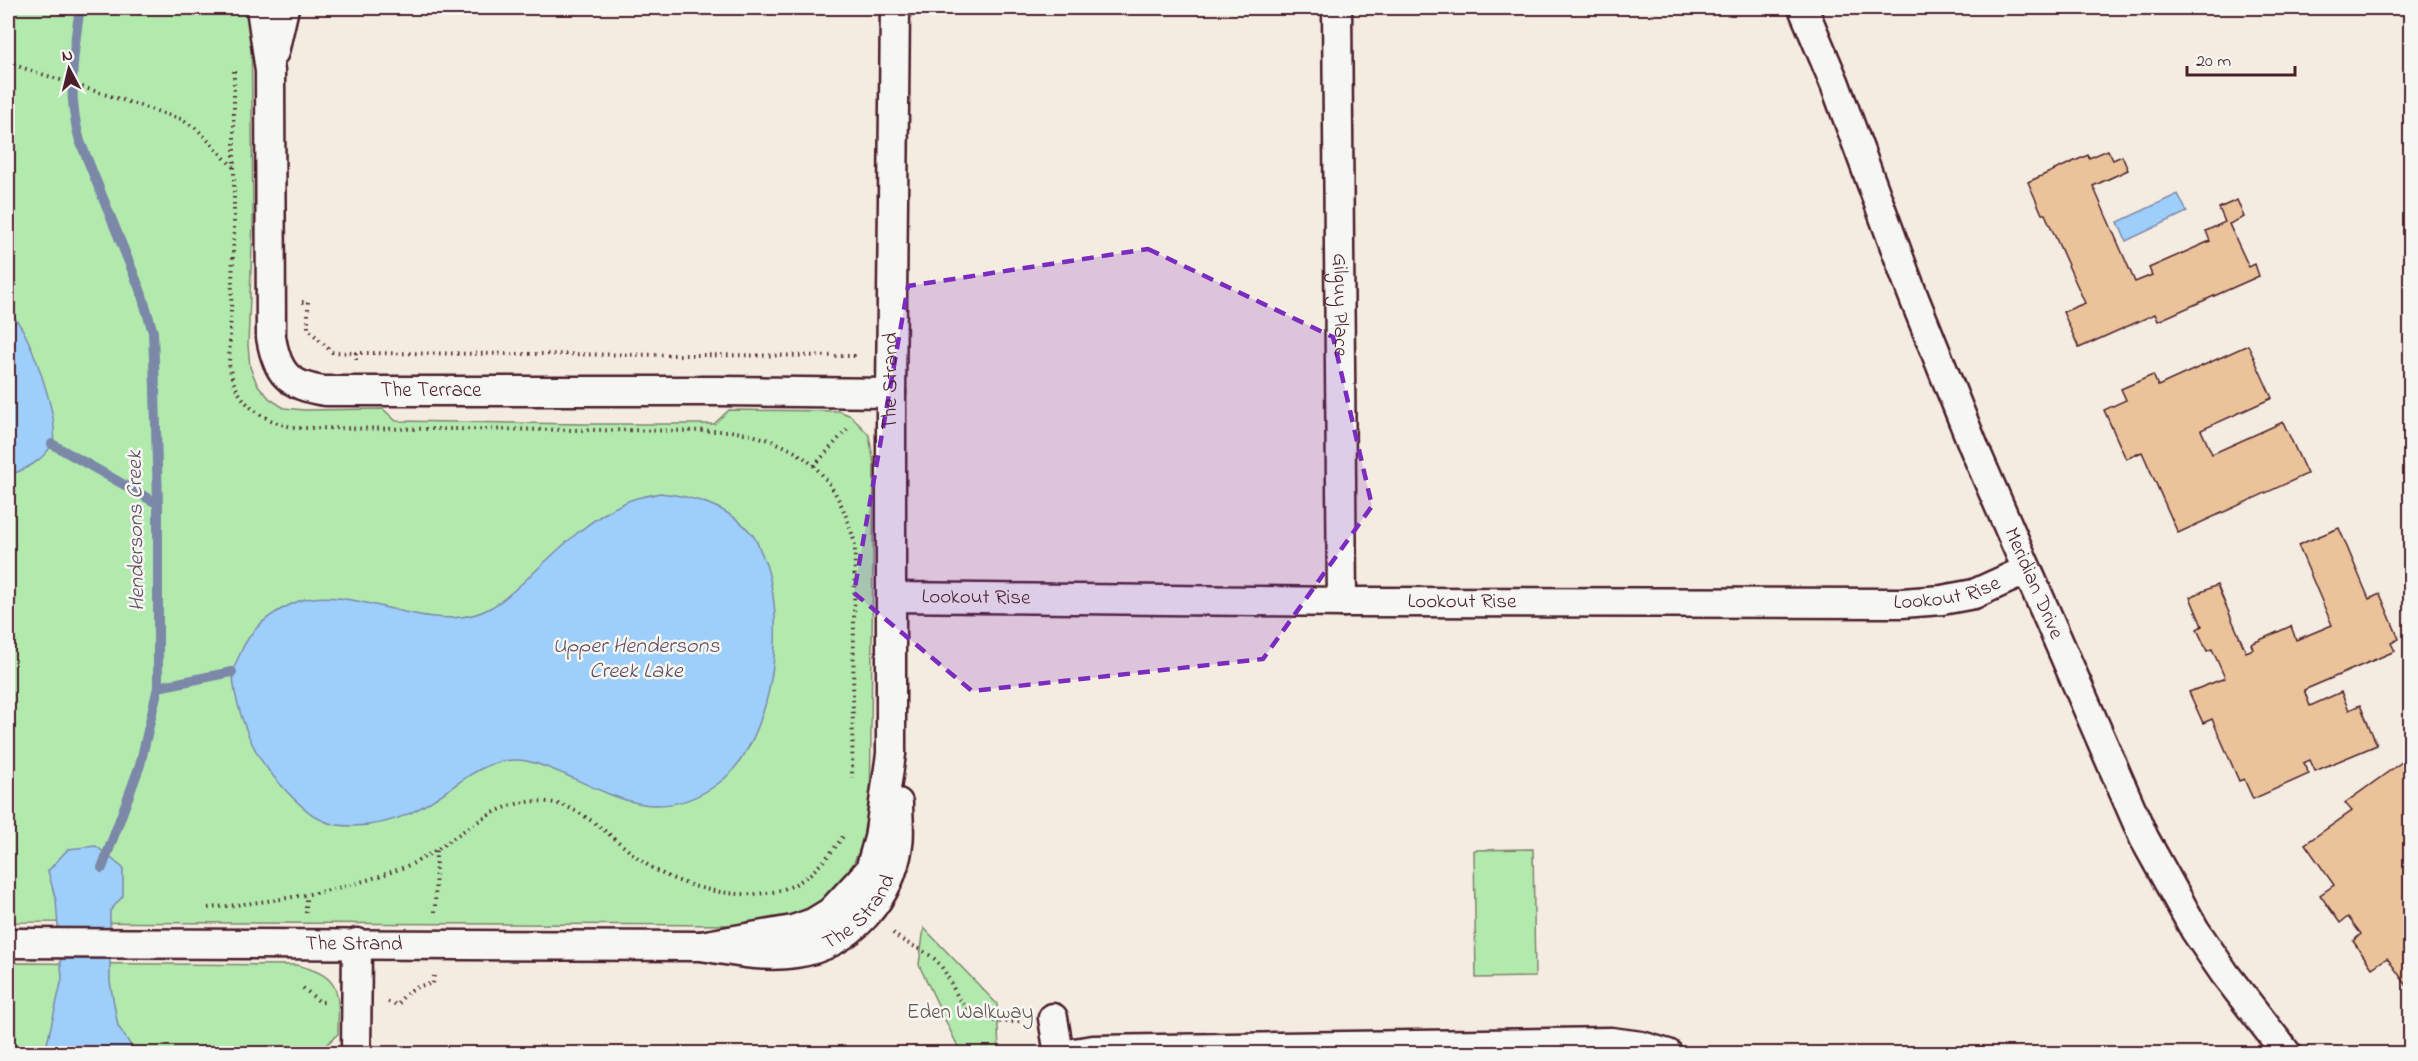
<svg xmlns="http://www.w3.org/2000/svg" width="2418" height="1061" viewBox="0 0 2418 1061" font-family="'Indie Flower',sans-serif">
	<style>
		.green { fill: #b2eaae; stroke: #7e846c; stroke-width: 1.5 }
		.water { fill: #9ecefa; stroke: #7c88a7; stroke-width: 1.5 }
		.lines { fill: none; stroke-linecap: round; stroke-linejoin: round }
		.stream { stroke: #7c88a7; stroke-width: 10 }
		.building { fill: #ebc39b; stroke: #4a1f2b; stroke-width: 1.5 }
		.street-casing { stroke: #4a1f2b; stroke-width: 33 }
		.path { stroke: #4a1f2b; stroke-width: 4; stroke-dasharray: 1.5 4.5; stroke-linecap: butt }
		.street { stroke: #f6f6f2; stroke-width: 28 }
		.marked { fill: #7b2cbf; fill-opacity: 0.2; stroke: #7b2cbf; stroke-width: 4.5; stroke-dasharray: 12 8; stroke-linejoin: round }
		.labels { text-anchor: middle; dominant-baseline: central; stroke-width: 5; stroke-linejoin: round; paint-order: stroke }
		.street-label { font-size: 21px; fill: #4a1f2b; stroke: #f6f6f2 }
		.park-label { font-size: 21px; fill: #64524c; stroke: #f6f6f2 }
		.water-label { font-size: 22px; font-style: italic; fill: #5f4b5f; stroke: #f6f6f2 }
	</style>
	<rect width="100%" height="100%" fill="#f4ece1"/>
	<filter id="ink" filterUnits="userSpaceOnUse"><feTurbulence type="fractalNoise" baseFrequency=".0167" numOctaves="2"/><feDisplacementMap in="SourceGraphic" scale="12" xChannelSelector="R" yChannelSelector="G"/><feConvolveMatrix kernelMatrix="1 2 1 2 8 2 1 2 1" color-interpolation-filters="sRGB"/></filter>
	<g filter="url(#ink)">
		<!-- green -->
		<g class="green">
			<path d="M8 8H251L253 223 248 345 250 367 257 384 270 399 284 408 304 410 383 409 396 421 583 424H714L729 410 839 411 851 416 869 435 874 464 870 820C852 887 821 912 754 925L8 922Z"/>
			<polygon points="1533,849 1535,977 1476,978 1474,850"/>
			<polygon points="924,928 997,1004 999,1053 961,1053 919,965"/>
			<path d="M8 963 296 965C342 976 339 992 338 1034L325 1046V1053L8 1054Z"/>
		</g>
		<!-- water -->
		<g class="water">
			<polygon points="2178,194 2187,212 2126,241 2118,222"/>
			<path d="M8 307C13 316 20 324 25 334 35 354 62 425 52 444 44 460 24 471 8 475Z"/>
			<path d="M660 493C693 496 730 507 752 534 757 540 759 548 762 554 789 615 775 741 719 783 663 824 621 800 566 775 551 769 532 760 516 760 495 760 478 769 461 781 426 806 400 825 353 826 345 826 331 825 324 821 303 813 268 773 257 753 246 734 233 696 233 674 233 668 237 660 240 654 250 628 273 611 299 601 350 584 420 631 476 614 497 608 514 590 530 576 559 549 587 520 624 503 634 497 648 496 660 493Z"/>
			<polygon points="96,846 123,868 123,896 110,911 110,982 118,1026 136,1053 47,1053 46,1048 62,979 56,901 48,871 68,849"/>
		</g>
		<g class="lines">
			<!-- stream -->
			<g class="stream">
				<path d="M80 8C73 52 67 97 80 141L141 292 153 332 155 389 158 504V687L140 765 102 868"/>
				<polyline points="52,444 158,504"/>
				<polyline points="158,687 232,672"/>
			</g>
		</g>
		<!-- building -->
		<g class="building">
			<polygon points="2108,150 2113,160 2122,156 2128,170 2093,186 2135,282 2152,275 2149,268 2210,241 2206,231 2225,222 2219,208 2237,200 2244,217 2229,224 2249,267 2255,264 2259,276 2158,321 2155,314 2079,348 2063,312 2085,303 2045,214 2042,214 2028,182 2088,155 2089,158"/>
			<polygon points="2248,345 2272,398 2201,430 2212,454 2283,422 2307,474 2178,533 2142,452 2126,459 2104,410 2126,400 2121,389 2153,375 2158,386"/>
			<polygon points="2339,528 2369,599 2380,594 2399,639 2391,643 2395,651 2304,690 2310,706 2341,692 2349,710 2360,705 2377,745 2315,771 2310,760 2303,763 2309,774 2253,799 2244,779 2239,781 2212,719 2203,723 2189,692 2225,678 2212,649 2207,651 2197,629 2202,626 2190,597 2217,585 2246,652 2253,649 2251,644 2291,626 2296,640 2332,625 2298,545"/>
			<polygon points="2402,762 2410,773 2410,990 2387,958 2372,968 2353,941 2361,934 2348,917 2340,923 2320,895 2334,885 2305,844 2352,811 2345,803"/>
		</g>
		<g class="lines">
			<defs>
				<g id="street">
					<path id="s1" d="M261 8 270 71 271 337C277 373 288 386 325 391H717L891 393"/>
					<path id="s2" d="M1337 8 1342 602"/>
					<path id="s3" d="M1803 8 1835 84 1912 293 1975 450 2144 838 2195 930 2225 974 2287 1054"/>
					<polyline points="274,52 284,8"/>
					<path id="s4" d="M892 597 1342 602 1902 603 1942 600 1974 594 2027 570"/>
					<path id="s5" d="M8 943 701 946C733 951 764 958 796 953 851 945 891 897 898 845 900 831 898 817 898 803"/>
					<path id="s6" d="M701 946 793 930 813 923 831 912 870 870 879 838 891 754V393L895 8"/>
					<polyline points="1053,1018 1059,1054"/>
					<polyline points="356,1054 357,943"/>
					<polyline points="1067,1054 1093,1050 1611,1042 1641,1046 1668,1054"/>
				</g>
			</defs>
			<!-- street casing -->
			<use href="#street" class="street-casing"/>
			<!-- path -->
			<g class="path">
				<polyline points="8,63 181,119 197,129 233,167"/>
				<path d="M234 71V229L229 363C234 402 261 422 298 428L730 431C803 442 836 473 855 544L852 778"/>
				<polyline points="302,302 308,302 308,329 332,352 356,353"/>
				<polyline points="356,360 356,353 854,356 854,360"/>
				<polyline points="814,466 850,426"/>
				<path d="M208 908C276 901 343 892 407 866 454 846 492 795 548 802 585 806 618 845 649 866 684 889 744 902 784 889 809 881 830 855 844 835"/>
				<polyline points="435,912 436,850"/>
				<polyline points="306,913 306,896"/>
				<path d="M893 933C904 944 920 947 932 957 945 967 949 981 957 995 971 1018 995 1025 1020 1021"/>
				<polyline points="303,988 320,1002 324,1002"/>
				<path d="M388 1002 398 1005C405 991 419 984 433 984L434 976"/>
			</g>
			<!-- street -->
			<use href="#street" class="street"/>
		</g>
	</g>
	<!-- marked area -->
	<path class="marked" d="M1148 249 1333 337 1372 506 1263 659 972 691 854 593 908 286Z"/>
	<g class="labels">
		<!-- street labels -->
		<g class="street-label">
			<text stroke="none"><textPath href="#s2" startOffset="297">Gilguy Place</textPath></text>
			<text stroke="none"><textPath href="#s6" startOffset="684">The Strand</textPath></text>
			<text stroke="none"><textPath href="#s1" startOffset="520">The Terrace</textPath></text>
			<text stroke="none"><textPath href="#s3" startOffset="620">Meridian Drive</textPath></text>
			<text stroke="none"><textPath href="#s4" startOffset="1056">Lookout Rise</textPath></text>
			<text stroke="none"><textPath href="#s4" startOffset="84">Lookout Rise</textPath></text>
			<text stroke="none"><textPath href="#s4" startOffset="570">Lookout Rise</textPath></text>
			<text stroke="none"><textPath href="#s5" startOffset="867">The Strand</textPath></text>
			<text stroke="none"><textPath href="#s5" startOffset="346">The Strand</textPath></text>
		</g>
		<!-- park labels -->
		<g class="park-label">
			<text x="970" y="1013">Eden Walkway</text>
		</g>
		<!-- water labels -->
		<g class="water-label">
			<text transform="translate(137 531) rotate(-91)">Hendersons Creek</text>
			<text x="636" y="647">Upper Hendersons<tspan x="636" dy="25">Creek Lake</tspan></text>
		</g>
	</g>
	<!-- margin -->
	<rect width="2418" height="1061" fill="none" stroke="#f6f6f2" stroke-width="30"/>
	<rect x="15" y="15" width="2388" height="1031" fill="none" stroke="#4a1f2b" stroke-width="2" filter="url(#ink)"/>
	<!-- north arrow -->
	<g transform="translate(69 69) rotate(353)" stroke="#f6f6f2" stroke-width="4.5" paint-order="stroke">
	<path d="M0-4.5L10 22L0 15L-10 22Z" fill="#4a1f2b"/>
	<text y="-9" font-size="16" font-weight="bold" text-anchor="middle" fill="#4a1f2b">N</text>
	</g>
	<!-- scale -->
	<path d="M2187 66v9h108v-9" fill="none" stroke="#4a1f2b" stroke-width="3"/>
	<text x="2196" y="66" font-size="18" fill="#4a1f2b" stroke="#f6f6f2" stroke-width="4.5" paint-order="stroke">20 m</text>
</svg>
